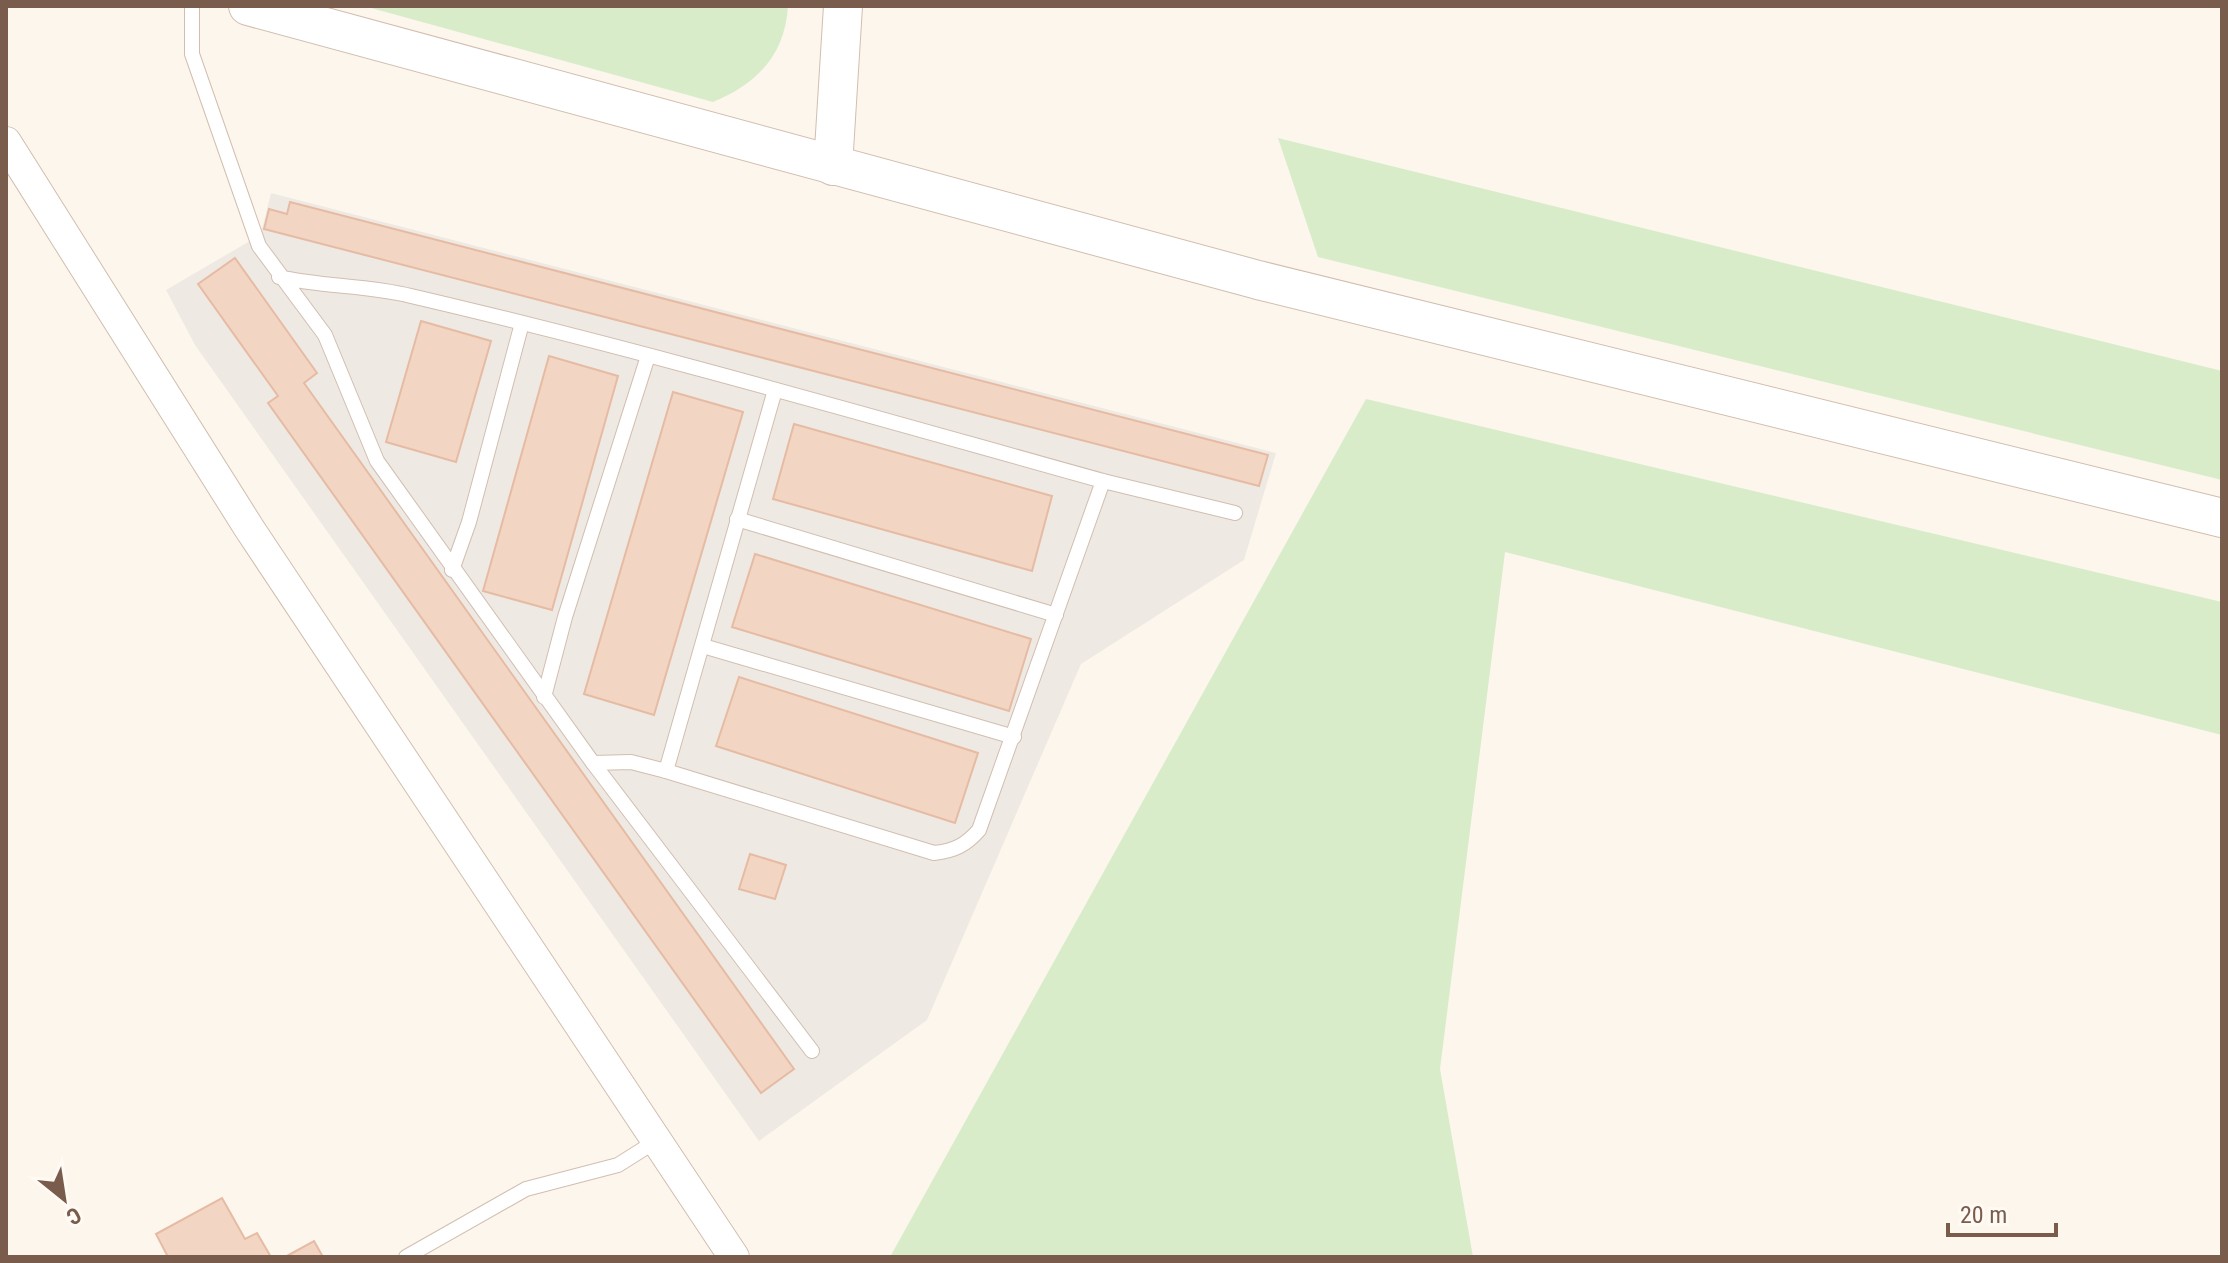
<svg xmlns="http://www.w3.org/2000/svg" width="2228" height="1263" viewBox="0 0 2228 1263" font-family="'Roboto Condensed',sans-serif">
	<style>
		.industrial { fill: #efe9e4 }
		.green { fill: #d8ecc9 }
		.building { fill: #f3d5c3; stroke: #e6bba3; stroke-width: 2 }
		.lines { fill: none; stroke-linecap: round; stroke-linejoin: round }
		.service-casing { stroke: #d1beb0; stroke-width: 16 }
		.minor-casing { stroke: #d1beb0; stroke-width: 32 }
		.tertiary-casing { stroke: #d1beb0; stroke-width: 40 }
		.service { stroke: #fff; stroke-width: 14 }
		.minor { stroke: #fff; stroke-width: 30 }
		.tertiary { stroke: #fff; stroke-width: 38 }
	</style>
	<rect width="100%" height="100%" fill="#fdf6ec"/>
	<!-- industrial -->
	<polygon class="industrial" points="271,193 1276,453 1244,560 1081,664 927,1020 759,1141 195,345 166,290 255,238 262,229"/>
	<!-- green -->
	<g class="green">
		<path d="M364 6H788C785 55 757 84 713 102Z"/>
		<polygon points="1278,138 2222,371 2222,480 1318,257"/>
		<polygon points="1366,399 2222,602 2222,735 1505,552 1440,1069 1473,1257 890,1257"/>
	</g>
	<!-- building -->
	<g class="building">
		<polygon points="290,202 1268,455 1259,486 264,229 269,209 287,214"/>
		<polygon points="235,258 317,373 304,383 794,1069 761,1093 268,403 278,396 198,284"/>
		<polygon points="421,321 491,341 456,462 386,442"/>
		<polygon points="549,356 618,376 552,610 483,591"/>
		<polygon points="673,392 743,412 654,715 584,694"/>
		<polygon points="794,424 1052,496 1032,571 773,499"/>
		<polygon points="755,554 1031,639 1009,711 732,627"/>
		<polygon points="739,677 978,753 955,823 716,746"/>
		<polygon points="750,854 786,865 775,899 739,889"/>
		<polygon points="222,1198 245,1239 257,1233 271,1257 168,1257 156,1234"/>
		<polygon points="314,1241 323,1257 285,1257"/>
	</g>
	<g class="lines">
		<defs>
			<g id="service">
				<path d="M192 6V54L259 246 325 335 377 461 593 763 631 762 666 771 934 853C954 851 966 845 979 830L1103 481C873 417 643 350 411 296 368 285 323 287 279 277"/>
				<polyline points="1103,481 1235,513"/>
				<polyline points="737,519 1056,615"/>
				<polyline points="452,570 469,522 522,323"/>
				<polyline points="703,646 1014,737"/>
				<polyline points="544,697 565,617 648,356"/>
				<polyline points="593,763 812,1051"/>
				<polyline points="666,771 775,390"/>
				<polyline points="406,1257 526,1189 618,1165 656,1141"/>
			</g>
			<polyline id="minor" points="6,142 249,528 734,1257"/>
			<g id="tertiary">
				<polyline points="248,6 1258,280 2222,518"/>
				<polyline points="833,166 843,6"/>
			</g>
		</defs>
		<!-- service casing -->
		<use href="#service" class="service-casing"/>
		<!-- minor casing -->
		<use href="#minor" class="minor-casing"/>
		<!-- tertiary casing -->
		<use href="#tertiary" class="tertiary-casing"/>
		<!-- service -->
		<use href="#service" class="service"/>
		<!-- minor -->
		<use href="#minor" class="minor"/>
		<!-- tertiary -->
		<use href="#tertiary" class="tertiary"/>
	</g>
	<!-- border -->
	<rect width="2228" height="1263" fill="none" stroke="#7a5c4d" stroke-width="16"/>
	<!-- north arrow -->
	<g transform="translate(64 1199) rotate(150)" stroke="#fffaf3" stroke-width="6" paint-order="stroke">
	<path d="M0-6L14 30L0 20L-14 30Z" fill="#7a5c4d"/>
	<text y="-12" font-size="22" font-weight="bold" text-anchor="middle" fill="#7a5c4d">С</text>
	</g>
	<!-- scale -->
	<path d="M1948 1223v12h108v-12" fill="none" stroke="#7a5c4d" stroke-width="4"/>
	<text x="1960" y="1223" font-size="24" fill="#7a5c4d" stroke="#fffaf3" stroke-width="6" paint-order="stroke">20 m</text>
</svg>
